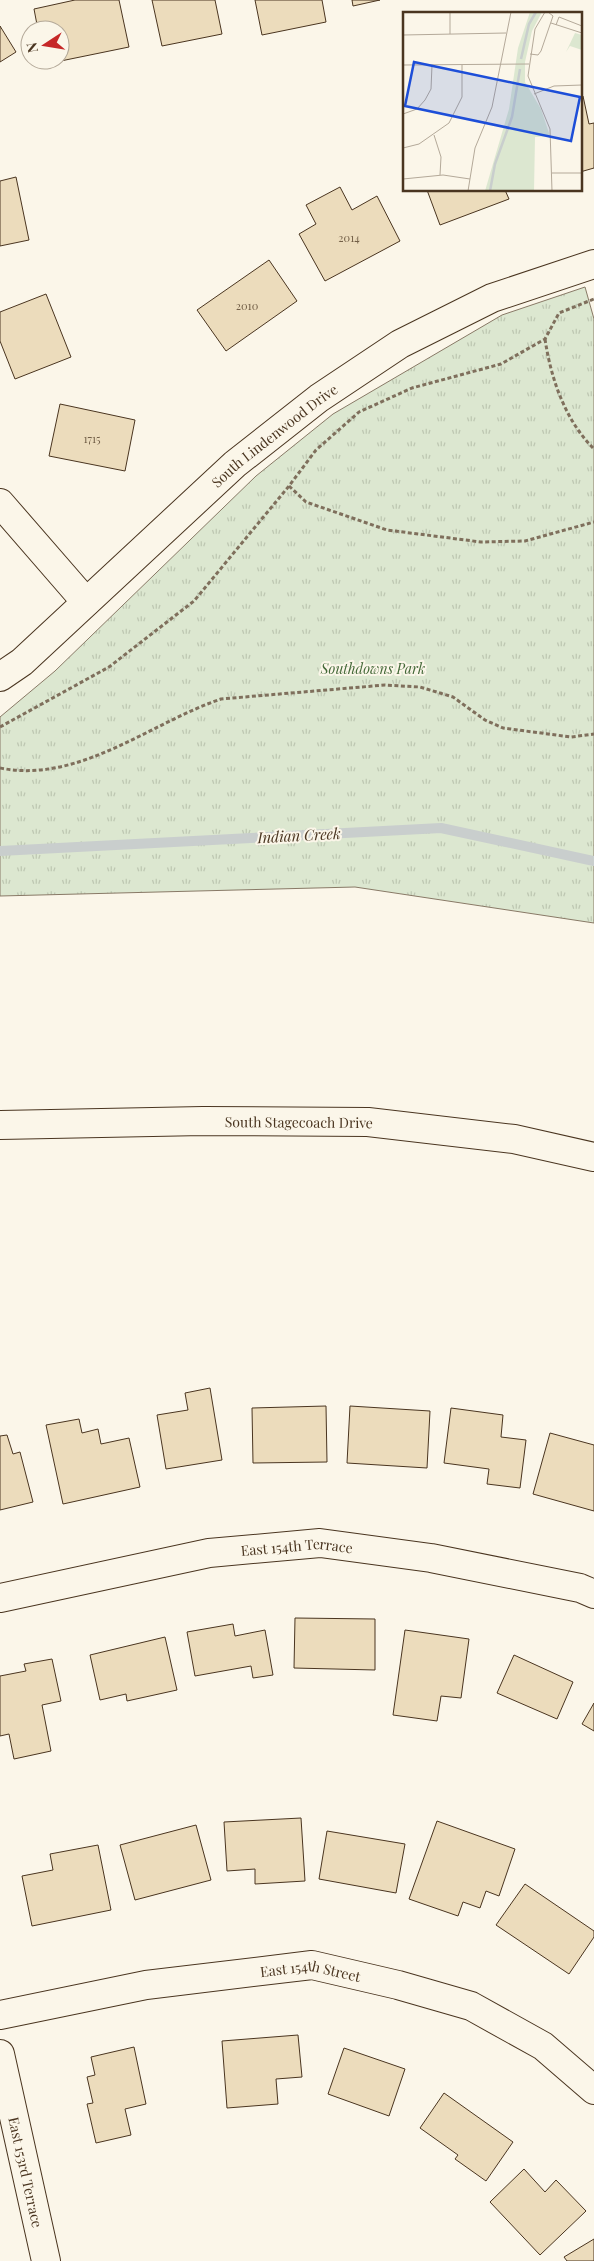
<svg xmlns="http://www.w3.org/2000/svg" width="594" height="2261" viewBox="0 0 594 2261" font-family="'Playfair Display',serif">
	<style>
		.park { fill: url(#park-tufts); stroke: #887966 }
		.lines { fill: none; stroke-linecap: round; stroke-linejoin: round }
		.stream { stroke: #c9cecd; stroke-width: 10 }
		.building { fill: #ecdcbc; stroke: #4a3520 }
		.street-casing { stroke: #4a3520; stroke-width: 30 }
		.secondary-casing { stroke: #4a3520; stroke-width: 30 }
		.path { stroke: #7f6f5c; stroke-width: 3; stroke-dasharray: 4 2.5; stroke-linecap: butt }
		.street { stroke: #fbf6e9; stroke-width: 28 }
		.secondary { stroke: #fbf6e9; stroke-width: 28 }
		.labels { text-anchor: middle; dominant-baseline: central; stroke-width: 4; stroke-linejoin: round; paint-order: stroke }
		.number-label { font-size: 11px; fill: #725f47 }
		.street-label { font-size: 14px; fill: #4a3520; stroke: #fbf6e9 }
		.park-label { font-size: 14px; font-style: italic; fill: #436837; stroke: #fbf6e9 }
		.water-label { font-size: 15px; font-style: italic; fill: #4a3520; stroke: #fbf6e9 }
		.inset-river { fill: none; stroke: #c9cecd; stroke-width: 2.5 }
		.inset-road { fill: none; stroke: #b4a999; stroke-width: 1 }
		.view { fill: #1d4ed8; fill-opacity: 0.15; stroke: #1d4ed8; stroke-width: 2.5 }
		.inset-edge { fill: none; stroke: #4a3520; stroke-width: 2.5 }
	</style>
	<defs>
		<pattern id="park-tufts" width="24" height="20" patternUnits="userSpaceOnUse" patternTransform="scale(1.25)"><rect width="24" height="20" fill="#dce7d0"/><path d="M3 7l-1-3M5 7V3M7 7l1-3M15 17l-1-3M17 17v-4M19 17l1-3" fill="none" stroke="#bec7b2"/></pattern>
	</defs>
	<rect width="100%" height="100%" fill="#fbf6e9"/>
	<!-- park -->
	<polygon class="park" points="585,287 594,319 594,923 355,887 0,896 0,717 55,671 256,476 333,414 502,315"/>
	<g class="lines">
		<!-- stream -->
		<polyline class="stream" points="0,851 441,828 594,861"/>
	</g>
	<!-- building -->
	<g class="building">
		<polygon points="75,0 119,0 129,47 46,64 45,60 60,60 60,30 38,30 34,9"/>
		<polygon points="152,0 215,0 222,34 162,46"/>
		<polygon points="255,0 322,0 326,22 262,35"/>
		<polygon points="352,0 380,0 353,6"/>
		<polygon points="0,26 16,52 0,62"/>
		<polygon points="580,96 583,96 589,124 594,123 594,168 580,172"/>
		<polygon points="16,177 29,240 0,246 0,181"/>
		<polygon points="340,187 352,210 377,196 400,241 325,281 299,234 316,224 306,205"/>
		<polygon points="427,190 505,190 509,199 440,225"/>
		<polygon points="269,260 297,301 226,351 197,310"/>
		<polygon points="46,294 71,357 15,379 0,341 0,312"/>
		<polygon points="60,404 135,420 125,471 49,456"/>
		<polygon points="210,1388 222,1460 166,1469 157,1415 188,1410 185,1393"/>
		<polygon points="326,1406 327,1462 253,1463 252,1408"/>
		<polygon points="350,1406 430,1411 427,1468 347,1463"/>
		<polygon points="451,1408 503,1415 501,1437 526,1440 520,1488 487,1484 489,1469 444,1463"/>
		<polygon points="79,1419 82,1433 98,1429 101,1444 129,1438 140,1487 63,1504 46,1425"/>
		<polygon points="550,1433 594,1445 594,1511 533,1494"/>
		<polygon points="7,1435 13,1454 20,1452 33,1502 0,1510 0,1436"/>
		<polygon points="295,1618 375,1619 375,1670 294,1668"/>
		<polygon points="233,1624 235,1636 265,1630 273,1675 253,1678 251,1666 195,1676 187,1632"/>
		<polygon points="405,1630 469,1639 461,1698 441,1696 437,1721 393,1715"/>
		<polygon points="165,1637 177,1690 127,1701 126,1694 100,1700 90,1655"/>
		<polygon points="514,1655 573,1682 557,1719 497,1693"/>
		<polygon points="52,1659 61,1701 42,1705 51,1751 14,1759 9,1734 0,1736 0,1676 26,1671 24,1664"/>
		<polygon points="594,1703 594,1731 582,1724"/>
		<polygon points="301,1818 305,1881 255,1884 255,1869 227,1871 224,1822"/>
		<polygon points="437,1821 515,1849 499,1896 486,1891 480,1908 463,1902 458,1916 409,1899"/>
		<polygon points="196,1825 211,1880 135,1900 120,1845"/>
		<polygon points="327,1831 405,1844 396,1893 319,1879"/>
		<polygon points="98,1845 111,1910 32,1926 22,1876 53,1870 50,1854"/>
		<polygon points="525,1884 594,1931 594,1937 569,1974 496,1925"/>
		<polygon points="298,2035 302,2077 276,2079 278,2104 227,2108 222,2041"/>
		<polygon points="134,2047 146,2104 125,2109 131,2135 96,2143 87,2104 93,2103 87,2077 95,2075 91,2057"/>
		<polygon points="344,2048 405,2069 389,2116 328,2094"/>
		<polygon points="444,2093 513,2142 486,2181 455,2159 458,2155 420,2128"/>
		<polygon points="524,2169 545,2192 556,2180 586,2211 540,2255 490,2202"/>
		<polygon points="594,2239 594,2261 567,2261 564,2257"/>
	</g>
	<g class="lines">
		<defs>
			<g id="street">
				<polyline points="0,503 86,602"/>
				<path id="s1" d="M0 1125 203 1121 368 1122 514 1139 594 1157"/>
				<path id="s2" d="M0 1598 209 1553 320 1543 431 1558 580 1588 594 1594"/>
				<path id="s3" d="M0 2015 146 1985 312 1965 398 1985 471 2006 543 2046 594 2090"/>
				<path id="s4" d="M0 2054 46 2261"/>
			</g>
			<g id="secondary">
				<path id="s5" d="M0 677 22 662 235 464 319 398 400 344 492 298 594 264"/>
			</g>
		</defs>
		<!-- street casing -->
		<use href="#street" class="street-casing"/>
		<!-- secondary casing -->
		<use href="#secondary" class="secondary-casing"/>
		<!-- path -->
		<g class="path">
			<path d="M545 339C551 379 565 420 594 449"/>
			<polyline points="289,486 306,502 387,530 481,542 525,541 594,522"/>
			<polyline points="0,727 109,667 194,601 289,486 316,450 359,412 412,388 501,364 545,339 559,313 594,299"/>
			<path d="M0 768C79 784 150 723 221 699L385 685 420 687 453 697 485 720 503 728 571 737 594 734"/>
		</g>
		<!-- street -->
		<use href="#street" class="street"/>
		<!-- secondary -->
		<use href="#secondary" class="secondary"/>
	</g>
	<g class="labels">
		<!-- number labels -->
		<g class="number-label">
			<text x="349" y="237">2014</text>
			<text x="247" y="305">2010</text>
			<text x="92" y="438">1715</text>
		</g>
		<!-- street labels -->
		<g class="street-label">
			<text stroke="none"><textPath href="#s5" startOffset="366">South Lindenwood Drive</textPath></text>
			<text stroke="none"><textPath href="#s1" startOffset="299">South Stagecoach Drive</textPath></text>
			<text stroke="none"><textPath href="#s2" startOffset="302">East 154th Terrace</textPath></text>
			<text stroke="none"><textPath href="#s3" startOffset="315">East 154th Street</textPath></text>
			<text stroke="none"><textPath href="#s4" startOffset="121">East 153rd Terrace</textPath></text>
		</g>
		<!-- park labels -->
		<g class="park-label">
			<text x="373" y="668">Southdowns Park</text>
		</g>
		<!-- water labels -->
		<g class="water-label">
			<text transform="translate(299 835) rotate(-3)">Indian Creek</text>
		</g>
	</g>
	<!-- overview -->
	<g transform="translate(403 12)">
		<rect width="179" height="179" fill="#fbf6e9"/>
		<path d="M172 21 179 23V38L167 34 163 40Z" fill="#dce7d0"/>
		<path d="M127 0H139L129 19 122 50V70L138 97 147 124 132 125 131 179H82L106 97 115 36Z" fill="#dce7d0"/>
		<path class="inset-river" d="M118 47 126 12 133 0M87 179 92 152 109 105 117 57"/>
		<path class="inset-road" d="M142 0 132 17 125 64 147 117 149 179M148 11 179 21M153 13 156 5 179 14M47 22V0M0 23 103 21M127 42 135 43 138 39 150 4 145 0M0 53 126 52M131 82 151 74 179 73M0 102 14 97 22 88 28 77 29 53M31 123 38 145 37 163M0 136 16 132 46 111 59 85V53M149 161H179M0 167 40 163 67 167M65 179 72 136 89 95 108 0"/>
		<path class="view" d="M11 50 177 85 168 129 2 94Z"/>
		<rect width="179" height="179" class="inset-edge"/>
	</g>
	<!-- north arrow -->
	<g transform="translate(45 45) rotate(258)"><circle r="24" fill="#fbf6e9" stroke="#b4a999"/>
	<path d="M0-4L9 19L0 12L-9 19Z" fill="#c62828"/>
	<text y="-8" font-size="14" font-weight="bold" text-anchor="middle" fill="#4a3520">N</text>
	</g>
</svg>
